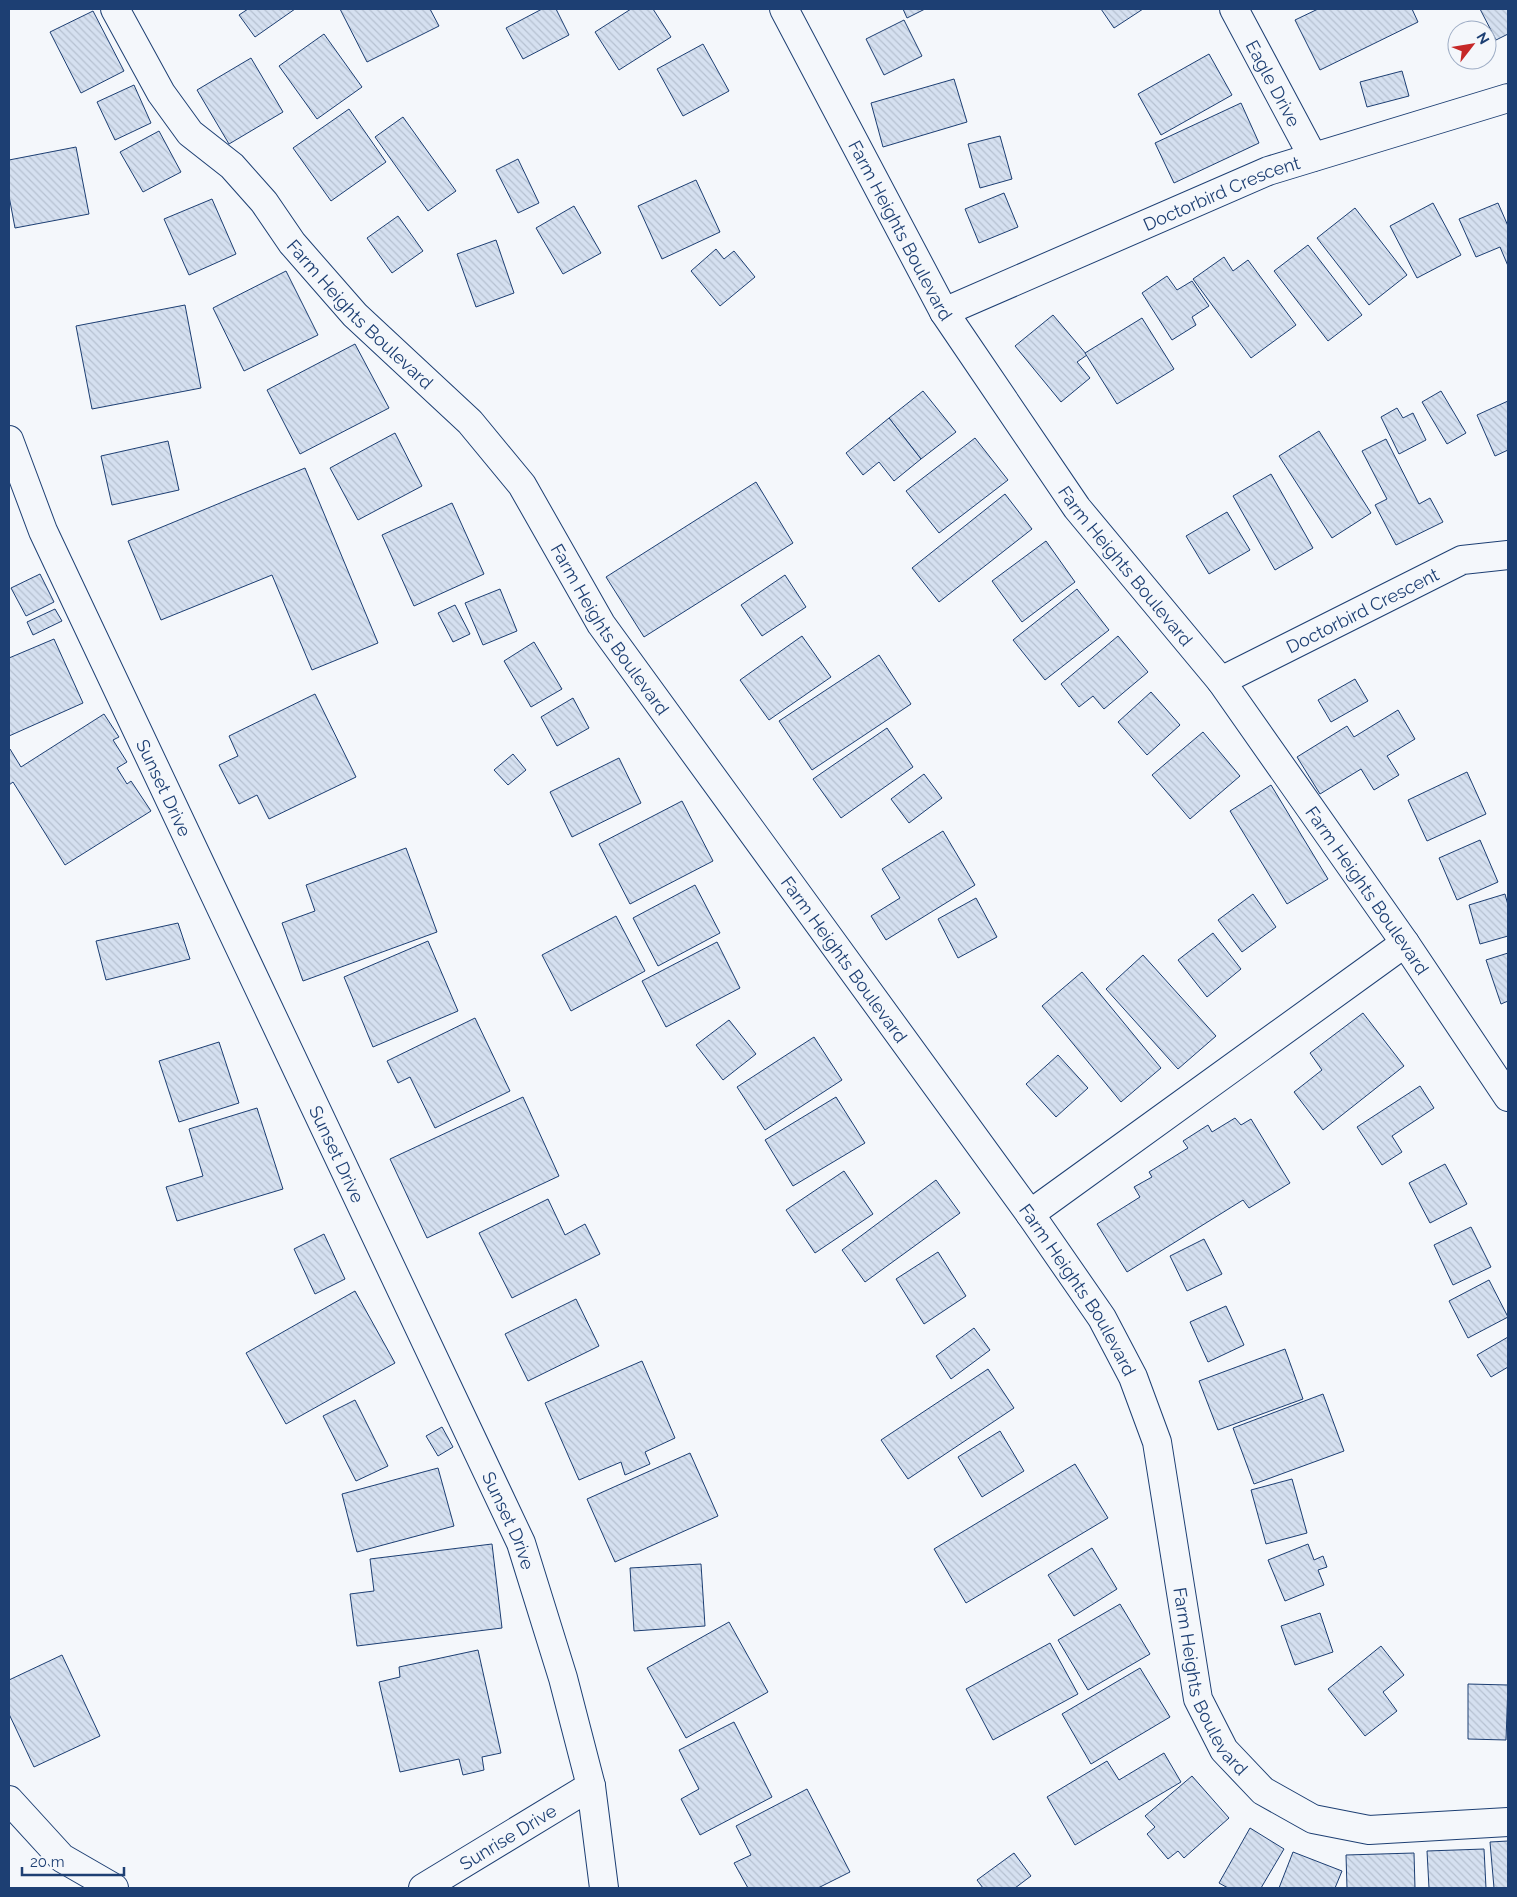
<svg xmlns="http://www.w3.org/2000/svg" width="1517" height="1897" viewBox="0 0 1517 1897" font-family="Raleway,sans-serif">
	<style>
		.building { fill: url(#building-back-hatch); stroke: #1d3f73 }
		.lines { fill: none; stroke-linecap: round; stroke-linejoin: round }
		.minor-casing { stroke: #1d3f73; stroke-width: 30 }
		.minor { stroke: #f4f7fb; stroke-width: 28 }
		.labels { text-anchor: middle; dominant-baseline: central; stroke-width: 4; stroke-linejoin: round; paint-order: stroke }
		.street-label { font-size: 18px; fill: #1d3f73; stroke: #f4f7fb }
	</style>
	<defs>
		<pattern id="building-back-hatch" width="6" height="6" patternUnits="userSpaceOnUse" patternTransform="scale(1.25)"><rect width="6" height="6" fill="#d5e0f0"/><path d="M-1 5l2 2M0 0l6 6M5-1l2 2" fill="none" stroke="#b6c1d1"/></pattern>
	</defs>
	<rect width="100%" height="100%" fill="#f4f7fb"/>
	<!-- building -->
	<g class="building">
		<polygon points="248,9 295,9 255,37 239,15"/>
		<polygon points="340,9 430,9 439,26 367,62"/>
		<polygon points="542,9 556,9 569,35 523,59 506,28"/>
		<polygon points="631,9 653,9 671,37 619,70 595,32"/>
		<polygon points="903,9 925,9 907,18"/>
		<polygon points="1101,9 1143,9 1114,28"/>
		<polygon points="1318,9 1412,9 1418,22 1320,70 1295,20"/>
		<polygon points="1480,9 1508,9 1508,34 1496,40"/>
		<polygon points="93,11 124,71 81,93 50,32"/>
		<polygon points="904,20 922,56 884,75 866,39"/>
		<polygon points="324,34 362,87 317,119 279,66"/>
		<polygon points="703,44 729,91 683,116 657,69"/>
		<polygon points="1209,54 1232,95 1161,135 1138,94"/>
		<polygon points="251,58 283,112 229,144 197,90"/>
		<polygon points="1402,71 1409,96 1367,107 1360,82"/>
		<polygon points="954,79 967,122 883,147 871,103"/>
		<polygon points="134,85 151,123 115,140 97,102"/>
		<polygon points="1241,103 1259,143 1174,183 1155,143"/>
		<polygon points="349,109 386,162 331,201 293,148"/>
		<polygon points="403,117 456,191 428,211 375,137"/>
		<polygon points="159,131 181,172 143,192 120,152"/>
		<polygon points="1000,136 1012,179 980,188 968,144"/>
		<polygon points="76,147 89,214 15,228 9,196 9,160"/>
		<polygon points="518,159 539,203 518,213 496,170"/>
		<polygon points="696,180 720,232 662,259 638,206"/>
		<polygon points="1004,193 1018,227 979,243 965,209"/>
		<polygon points="212,199 236,254 189,275 164,219"/>
		<polygon points="1433,203 1461,255 1417,278 1390,226"/>
		<polygon points="1498,203 1508,226 1508,266 1500,247 1476,257 1459,219"/>
		<polygon points="574,206 601,253 563,274 536,228"/>
		<polygon points="1355,208 1407,275 1369,305 1317,238"/>
		<polygon points="398,216 423,251 392,273 367,238"/>
		<polygon points="496,240 514,293 476,307 457,254"/>
		<polygon points="1308,245 1362,315 1328,341 1274,271"/>
		<polygon points="716,249 724,259 734,251 755,277 720,306 691,271"/>
		<polygon points="1224,257 1233,271 1248,260 1296,325 1251,358 1193,279"/>
		<polygon points="286,271 318,335 244,371 213,308"/>
		<polygon points="1167,276 1177,290 1192,281 1209,306 1192,317 1196,325 1172,340 1142,293"/>
		<polygon points="185,305 201,388 92,409 76,326"/>
		<polygon points="1053,315 1087,355 1077,362 1090,378 1061,402 1015,346"/>
		<polygon points="1142,318 1174,369 1117,404 1085,353"/>
		<polygon points="355,344 389,408 300,454 267,390"/>
		<polygon points="923,391 956,432 921,459 889,418"/>
		<polygon points="1441,391 1466,433 1447,444 1422,402"/>
		<polygon points="1508,401 1508,450 1495,456 1477,415"/>
		<polygon points="1397,408 1403,418 1413,413 1426,440 1399,454 1381,417"/>
		<polygon points="889,418 921,459 894,481 879,462 863,475 846,453"/>
		<polygon points="1319,431 1371,513 1332,538 1279,456"/>
		<polygon points="395,433 422,486 358,520 330,468"/>
		<polygon points="975,438 1008,480 939,533 906,491"/>
		<polygon points="1386,439 1419,504 1430,498 1443,522 1396,545 1375,505 1387,499 1362,451"/>
		<polygon points="168,441 179,490 112,505 101,456"/>
		<polygon points="305,468 378,643 312,670 272,575 161,620 128,541"/>
		<polygon points="1271,474 1313,548 1275,570 1233,496"/>
		<polygon points="756,482 793,543 644,637 606,577"/>
		<polygon points="1005,494 1032,529 939,602 912,568"/>
		<polygon points="452,503 484,574 414,606 382,535"/>
		<polygon points="1227,512 1250,550 1209,574 1186,536"/>
		<polygon points="1046,541 1075,582 1022,622 992,581"/>
		<polygon points="40,574 54,602 26,616 11,588"/>
		<polygon points="785,575 806,607 762,636 741,605"/>
		<polygon points="500,589 517,631 483,645 465,603"/>
		<polygon points="1077,589 1109,630 1045,680 1013,640"/>
		<polygon points="455,605 470,634 453,642 438,613"/>
		<polygon points="55,609 62,621 33,635 27,622"/>
		<polygon points="802,636 831,677 769,720 740,680"/>
		<polygon points="1118,636 1148,672 1104,709 1093,696 1079,707 1061,684"/>
		<polygon points="54,639 83,703 9,736 9,658"/>
		<polygon points="534,642 562,689 531,707 504,661"/>
		<polygon points="879,655 911,704 812,770 779,721"/>
		<polygon points="1355,679 1368,701 1331,722 1318,700"/>
		<polygon points="1151,692 1180,725 1147,755 1118,722"/>
		<polygon points="315,694 356,777 269,819 257,795 239,804 219,765 238,756 229,736"/>
		<polygon points="573,698 589,728 557,746 541,717"/>
		<polygon points="1398,710 1415,739 1387,756 1399,775 1374,790 1361,769 1320,794 1297,757 1347,726 1354,737"/>
		<polygon points="104,714 119,737 113,740 127,762 117,768 127,784 131,781 151,811 65,865 13,782 9,785 9,750 10,749 21,767"/>
		<polygon points="887,728 913,767 841,818 813,779"/>
		<polygon points="1203,732 1240,776 1190,819 1152,775"/>
		<polygon points="513,754 526,770 508,785 494,770"/>
		<polygon points="619,758 641,803 572,837 550,792"/>
		<polygon points="1467,772 1486,814 1427,841 1408,800"/>
		<polygon points="924,774 942,798 909,823 891,799"/>
		<polygon points="1271,785 1328,879 1287,904 1230,811"/>
		<polygon points="682,801 713,861 630,904 599,844"/>
		<polygon points="943,831 975,885 886,940 871,916 900,898 882,869"/>
		<polygon points="1480,840 1498,882 1457,900 1439,858"/>
		<polygon points="406,848 437,932 303,981 282,923 315,911 306,885"/>
		<polygon points="695,885 720,933 658,966 633,918"/>
		<polygon points="1253,894 1276,927 1242,952 1218,920"/>
		<polygon points="1505,894 1508,905 1508,936 1480,944 1469,905"/>
		<polygon points="976,898 997,937 958,958 938,919"/>
		<polygon points="616,916 645,971 571,1011 542,955"/>
		<polygon points="178,923 190,959 106,980 96,941"/>
		<polygon points="1213,933 1241,969 1207,997 1178,960"/>
		<polygon points="428,941 458,1011 373,1047 344,977"/>
		<polygon points="717,942 740,988 666,1027 642,981"/>
		<polygon points="1508,953 1508,1001 1501,1004 1486,960"/>
		<polygon points="1143,955 1216,1036 1178,1069 1106,989"/>
		<polygon points="1082,972 1161,1068 1121,1102 1042,1006"/>
		<polygon points="1363,1013 1404,1066 1323,1130 1294,1092 1322,1070 1310,1053"/>
		<polygon points="475,1018 510,1091 435,1128 410,1077 398,1083 387,1061"/>
		<polygon points="729,1020 756,1054 723,1080 696,1045"/>
		<polygon points="814,1037 842,1080 765,1130 737,1087"/>
		<polygon points="219,1042 239,1103 179,1122 159,1061"/>
		<polygon points="1058,1055 1088,1088 1056,1117 1026,1084"/>
		<polygon points="1420,1086 1434,1108 1392,1136 1402,1152 1382,1165 1357,1127"/>
		<polygon points="523,1097 559,1176 427,1238 390,1159"/>
		<polygon points="836,1097 865,1143 793,1186 765,1140"/>
		<polygon points="257,1108 283,1189 177,1221 166,1187 203,1176 189,1129"/>
		<polygon points="1235,1118 1241,1125 1251,1119 1290,1183 1249,1208 1243,1200 1127,1272 1097,1224 1140,1197 1134,1187 1152,1177 1149,1172 1188,1148 1183,1141 1208,1125 1212,1132"/>
		<polygon points="1445,1164 1467,1204 1430,1223 1409,1183"/>
		<polygon points="844,1171 873,1214 815,1253 786,1210"/>
		<polygon points="936,1180 960,1213 865,1282 842,1250"/>
		<polygon points="548,1199 565,1235 585,1224 600,1254 512,1298 479,1233"/>
		<polygon points="1471,1227 1491,1267 1453,1285 1434,1245"/>
		<polygon points="324,1234 345,1279 315,1294 294,1249"/>
		<polygon points="1204,1239 1222,1274 1187,1291 1170,1256"/>
		<polygon points="938,1252 966,1296 924,1324 896,1279"/>
		<polygon points="1489,1280 1508,1317 1468,1338 1449,1301"/>
		<polygon points="355,1291 395,1363 286,1424 246,1353"/>
		<polygon points="576,1299 599,1346 528,1381 505,1334"/>
		<polygon points="1226,1306 1244,1345 1208,1362 1190,1322"/>
		<polygon points="974,1328 990,1350 951,1379 936,1356"/>
		<polygon points="1508,1337 1508,1367 1491,1377 1477,1355"/>
		<polygon points="1285,1349 1303,1399 1218,1430 1199,1381"/>
		<polygon points="642,1361 675,1438 645,1452 650,1464 625,1475 621,1462 579,1480 545,1403"/>
		<polygon points="988,1369 1014,1408 908,1479 881,1440"/>
		<polygon points="1323,1394 1344,1451 1254,1484 1233,1428"/>
		<polygon points="355,1400 388,1466 356,1481 323,1416"/>
		<polygon points="442,1427 453,1447 438,1456 426,1436"/>
		<polygon points="1000,1431 1024,1471 982,1497 958,1457"/>
		<polygon points="690,1453 718,1516 615,1562 587,1499"/>
		<polygon points="1075,1464 1108,1518 966,1603 934,1549"/>
		<polygon points="438,1468 454,1526 357,1552 342,1494"/>
		<polygon points="1292,1479 1307,1533 1266,1544 1251,1490"/>
		<polygon points="492,1544 502,1628 357,1646 350,1594 374,1591 370,1559"/>
		<polygon points="1308,1544 1314,1560 1323,1556 1327,1567 1318,1570 1324,1585 1285,1601 1268,1560"/>
		<polygon points="1092,1548 1117,1589 1074,1616 1048,1575"/>
		<polygon points="701,1564 705,1626 634,1631 630,1568"/>
		<polygon points="1120,1604 1150,1654 1088,1690 1058,1640"/>
		<polygon points="1320,1613 1333,1652 1295,1665 1281,1626"/>
		<polygon points="729,1622 768,1692 686,1738 647,1668"/>
		<polygon points="1050,1643 1078,1694 993,1740 966,1689"/>
		<polygon points="1381,1646 1404,1675 1383,1692 1397,1711 1365,1736 1328,1689"/>
		<polygon points="478,1650 501,1753 482,1757 484,1770 463,1775 459,1759 400,1772 379,1682 400,1677 399,1667"/>
		<polygon points="62,1655 100,1736 34,1767 9,1714 9,1680"/>
		<polygon points="1140,1668 1170,1717 1091,1764 1062,1714"/>
		<polygon points="1468,1684 1508,1685 1506,1740 1468,1739"/>
		<polygon points="734,1722 772,1797 700,1835 681,1799 699,1789 679,1750"/>
		<polygon points="1164,1753 1181,1782 1075,1845 1047,1797 1107,1761 1119,1780"/>
		<polygon points="1192,1776 1229,1818 1184,1858 1178,1851 1168,1859 1147,1834 1155,1827 1145,1816"/>
		<polygon points="807,1789 850,1872 818,1888 748,1888 734,1863 751,1855 736,1826"/>
		<polygon points="1250,1828 1284,1849 1261,1888 1228,1888 1219,1883"/>
		<polygon points="1508,1841 1508,1888 1494,1888 1490,1842"/>
		<polygon points="1484,1849 1486,1888 1429,1888 1427,1851"/>
		<polygon points="1293,1852 1342,1871 1335,1888 1279,1888"/>
		<polygon points="1014,1853 1031,1876 1015,1888 983,1888 977,1880"/>
		<polygon points="1414,1853 1415,1888 1347,1888 1346,1855"/>
	</g>
	<g class="lines">
		<defs>
			<g id="minor">
				<path id="s1" d="M115 9 161 93 190 133 232 166 264 202 292 243 355 315 470 422 522 485 601 624 1030 1214 1102 1318 1133 1377 1157 1442 1198 1699 1224 1750 1263 1791 1313 1819 1369 1830 1508 1822"/>
				<path id="s2" d="M784 9 944 312 1077 508 1221 681 1405 943 1508 1097"/>
				<path id="s3" d="M1234 9 1313 157"/>
				<path id="s4" d="M944 312 1268 171 1508 98"/>
				<path id="s5" d="M9 440 43 531 521 1543 563 1678 591 1786 604 1888"/>
				<path id="s6" d="M1221 681 1462 560 1508 555"/>
				<polyline points="1030,1214 1405,943"/>
				<polyline points="9,1800 62,1858 114,1888"/>
				<path id="s7" d="M423 1888 591 1786"/>
			</g>
		</defs>
		<!-- minor casing -->
		<use href="#minor" class="minor-casing"/>
		<!-- minor -->
		<use href="#minor" class="minor"/>
	</g>
	<g class="labels">
		<!-- street labels -->
		<g class="street-label">
			<text stroke="none"><textPath href="#s3" startOffset="84">Eagle Drive</textPath></text>
			<text stroke="none"><textPath href="#s4" startOffset="302">Doctorbird Crescent</textPath></text>
			<text stroke="none"><textPath href="#s2" startOffset="250">Farm Heights Boulevard</textPath></text>
			<text stroke="none"><textPath href="#s1" startOffset="395">Farm Heights Boulevard</textPath></text>
			<text stroke="none"><textPath href="#s2" startOffset="655">Farm Heights Boulevard</textPath></text>
			<text stroke="none"><textPath href="#s6" startOffset="158">Doctorbird Crescent</textPath></text>
			<text stroke="none"><textPath href="#s1" startOffset="800">Farm Heights Boulevard</textPath></text>
			<text stroke="none"><textPath href="#s5" startOffset="381">Sunset Drive</textPath></text>
			<text stroke="none"><textPath href="#s2" startOffset="1060">Farm Heights Boulevard</textPath></text>
			<text stroke="none"><textPath href="#s1" startOffset="1205">Farm Heights Boulevard</textPath></text>
			<text stroke="none"><textPath href="#s5" startOffset="786">Sunset Drive</textPath></text>
			<text stroke="none"><textPath href="#s1" startOffset="1610">Farm Heights Boulevard</textPath></text>
			<text stroke="none"><textPath href="#s5" startOffset="1191">Sunset Drive</textPath></text>
			<text stroke="none"><textPath href="#s1" startOffset="2030">Farm Heights Boulevard</textPath></text>
			<text stroke="none"><textPath href="#s7" startOffset="99">Sunrise Drive</textPath></text>
		</g>
	</g>
	<!-- border -->
	<rect width="1517" height="1897" fill="none" stroke="#1d3f73" stroke-width="20"/>
	<!-- north arrow -->
	<g transform="translate(1472 45) rotate(59)"><circle r="24" fill="#f4f7fb" stroke="#9eadc5"/>
	<path d="M0-4L9 19L0 12L-9 19Z" fill="#c62828"/>
	<text y="-8" font-size="14" font-weight="bold" text-anchor="middle" fill="#1d3f73">N</text>
	</g>
	<!-- scale -->
	<path d="M22 1867v8h102v-8" fill="none" stroke="#1d3f73" stroke-width="2.5"/>
	<text x="30" y="1867" font-size="15" fill="#1d3f73" stroke="#f4f7fb" stroke-width="4" paint-order="stroke">20 m</text>
</svg>
